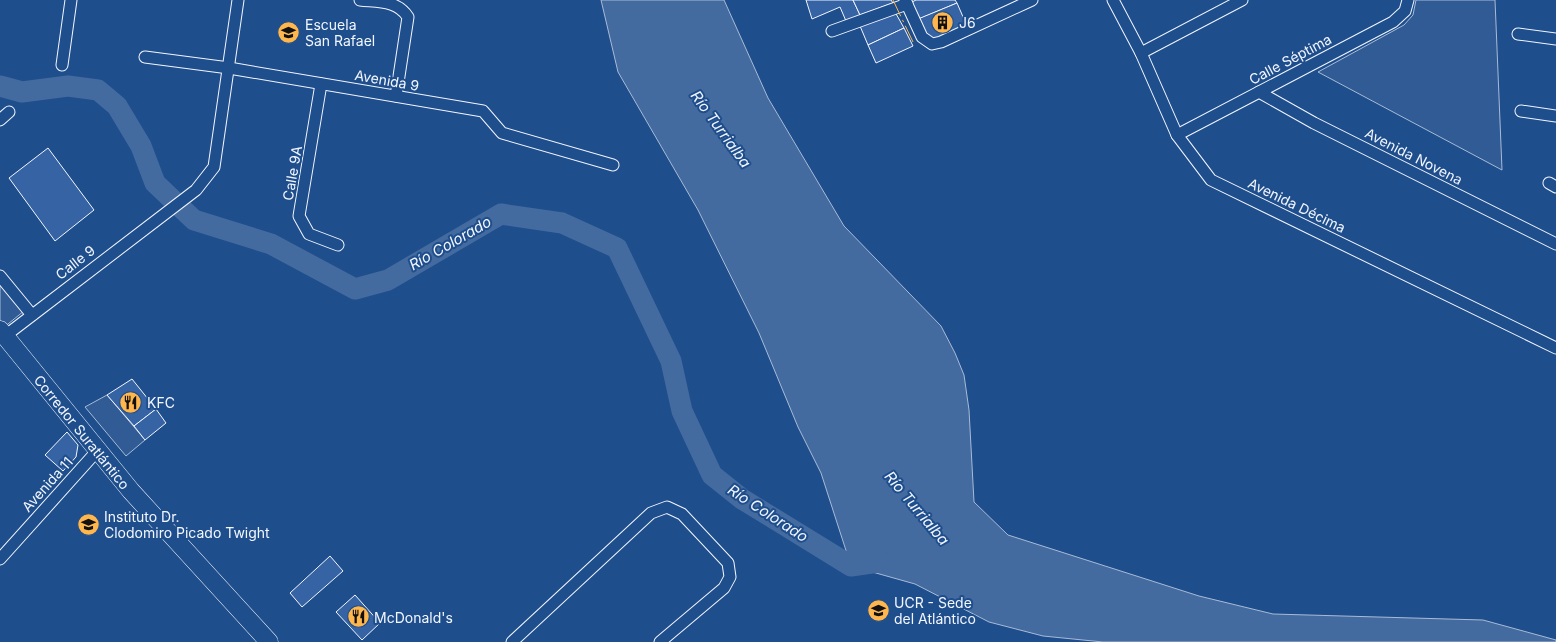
<svg xmlns="http://www.w3.org/2000/svg" width="1556" height="642" viewBox="0 0 1556 642" font-family="Inter,sans-serif">
	<style>
		.built { fill: #305b95; stroke: #a8bbd7 }
		.water { fill: #446ba0; stroke: #a8bbd7 }
		.lines { fill: none; stroke-linecap: round; stroke-linejoin: round }
		.river { stroke: #446ba0; stroke-width: 21 }
		.building { fill: #3563a3; stroke: #f2f6ff }
		.street-casing { stroke: #f2f6ff; stroke-width: 13 }
		.primary-casing { stroke: #f2f6ff; stroke-width: 19 }
		.street { stroke: #1f4e8c; stroke-width: 11 }
		.primary { stroke: #1f4e8c; stroke-width: 18 }
		.power { stroke: #ffb74d; stroke-width: 1; stroke-dasharray: 18 4 2.5 4; stroke-linecap: butt }
		.labels { text-anchor: middle; dominant-baseline: central; stroke-width: 4; stroke-linejoin: round; paint-order: stroke }
		.poi-label { font-size: 14px; fill: #f2f6ff; stroke: #1f4e8c; text-anchor: start }
		.street-label { font-size: 14px; fill: #f2f6ff; stroke: #1f4e8c }
		.water-label { font-size: 15px; font-style: italic; fill: #f2f6ff; stroke: #1f4e8c }
	</style>
	<rect width="100%" height="100%" fill="#1f4e8c"/>
	<!-- built -->
	<g class="built">
		<polygon points="1416,0 1495,0 1502,170 1318,72 1404,25 1413,15"/>
		<polygon points="0,282 24,311 3,328 0,324"/>
		<polygon points="107,395 145,440 126,456 85,407"/>
	</g>
	<!-- water -->
	<polygon class="water" points="601,0 724,0 768,98 844,226 941,326 955,353 964,375 969,410 974,502 1008,535 1199,596 1273,614 1483,620 1556,640 1556,642 1103,642 1043,636 989,622 915,584 851,566 821,473 798,427 759,333 698,210 618,72"/>
	<g class="lines">
		<!-- river -->
		<polyline class="river" points="0,86 22,92 68,86 98,90 117,106 141,146 155,183 194,220 271,244 355,289 388,280 501,214 562,223 617,248 671,361 682,411 712,475 742,499 851,566 879,562"/>
	</g>
	<!-- building -->
	<g class="building">
		<polygon points="806,0 853,0 860,15 846,21 840,7 812,19"/>
		<polygon points="853,0 891,0 893,3 860,15"/>
		<polygon points="916,0 955,0 957,3 919,19 912,2"/>
		<polygon points="957,3 967,26 935,40 928,36 918,19"/>
		<polygon points="895,12 904,28 868,45 860,26"/>
		<polygon points="904,28 913,46 876,63 868,45"/>
		<polygon points="48,148 94,210 55,241 9,178"/>
		<polygon points="132,379 156,409 134,426 107,395"/>
		<polygon points="156,409 166,423 145,440 134,426"/>
		<polygon points="67,432 78,445 76,457 63,471 45,455"/>
		<polygon points="330,556 343,571 302,607 290,593"/>
		<polygon points="355,595 380,623 362,640 336,612"/>
	</g>
	<g class="lines">
		<defs>
			<g id="street">
				<path d="M360 0C378 2 397 0 408 17L396 96"/>
				<polyline points="905,0 922,37 932,44 941,42 1032,0"/>
				<polyline points="1113,0 1141,53 1177,135 1211,180 1556,348"/>
				<polyline points="832,31 907,4"/>
				<polyline points="1518,34 1556,39"/>
				<polyline points="1141,53 1242,0"/>
				<polyline points="145,57 229,68 483,111 502,133 613,165"/>
				<polyline points="62,65 71,0"/>
				<polyline points="321,84 299,216 309,234 338,245"/>
				<polyline points="1259,92 1314,123 1556,244"/>
				<polyline points="1521,111 1556,116"/>
				<polyline points="0,120 9,112"/>
				<polyline points="1177,135 1393,22 1405,11 1408,0"/>
				<polyline points="1549,183 1556,187"/>
				<polyline points="0,276 32,315"/>
				<polyline points="5,336 196,190 214,167 238,0"/>
				<polyline points="0,559 97,451"/>
				<polyline points="512,642 651,513 667,507 682,514 728,563 730,577 724,588 660,642"/>
			</g>
			<polyline id="primary" points="0,330 131,491 269,642"/>
		</defs>
		<!-- street casing -->
		<use href="#street" class="street-casing"/>
		<!-- primary casing -->
		<use href="#primary" class="primary-casing"/>
		<!-- street -->
		<use href="#street" class="street"/>
		<!-- primary -->
		<use href="#primary" class="primary"/>
		<!-- power -->
		<polyline class="power" points="893,0 913,42"/>
	</g>
	<!-- icons -->
	<defs>
		<symbol id="building-disc" viewBox="-11 -11 22 22"><circle r="9.5" fill="#ffb74d" stroke="#1f4e8c"/><path d="M-4-6H4V6H1V3H-1V6H-4ZM-2.5-4.3h1.7v1.8h-1.7ZM.8-4.3h1.7v1.8H.8ZM-2.5-1h1.7V.8h-1.7ZM.8-1h1.7V.8H.8Z" fill="#111"/></symbol>
		<symbol id="school-disc" viewBox="-11 -11 22 22"><circle r="9.5" fill="#ffb74d" stroke="#1f4e8c"/><path d="M0-5L7-2L0 1L-7-2ZM-4 1L0 2.5L4 1V4Q0 6-4 4Z" fill="#111"/></symbol>
		<symbol id="restaurant-disc" viewBox="-11 -11 22 22"><circle r="9.5" fill="#ffb74d" stroke="#1f4e8c"/><path d="M-5-6h1v4h1v-4h1v4h1v-4h1v5L-1.5 .5V6h-2V.5L-5-1ZM5-6V6H3V1.5H1.5Q1.5-4 5-6Z" fill="#111"/></symbol>
		<symbol id="university-disc" viewBox="-11 -11 22 22"><circle r="9.5" fill="#ffb74d" stroke="#1f4e8c"/><path d="M0-5L7-2L0 1L-7-2ZM-4 1L0 2.5L4 1V4Q0 6-4 4Z" fill="#111"/></symbol>
	</defs>
	<g fill-rule="evenodd">
		<use href="#building-disc" x="930" y="10" width="25" height="25"/>
		<use href="#school-disc" x="276" y="20" width="25" height="25"/>
		<use href="#restaurant-disc" x="118" y="390" width="25" height="25"/>
		<use href="#school-disc" x="76" y="512" width="25" height="25"/>
		<use href="#university-disc" x="866" y="598" width="25" height="25"/>
		<use href="#restaurant-disc" x="346" y="604" width="25" height="25"/>
	</g>
	<g class="labels">
		<!-- poi labels -->
		<g class="poi-label">
			<text x="959" y="22">J6</text>
			<text x="305" y="24">Escuela<tspan x="305" dy="16">San Rafael</tspan></text>
			<text x="147" y="402">KFC</text>
			<text x="104" y="516">Instituto Dr.<tspan x="104" dy="16">Clodomiro Picado Twight</tspan></text>
			<text x="894" y="602">UCR - Sede<tspan x="894" dy="16">del Atlántico</tspan></text>
			<text x="374" y="617">McDonald's</text>
		</g>
		<!-- street labels -->
		<g class="street-label">
			<text transform="translate(1290 59) rotate(-28)">Calle Séptima</text>
			<text transform="translate(387 80) rotate(10)">Avenida 9</text>
			<text transform="translate(1414 156) rotate(27)">Avenida Novena</text>
			<text transform="translate(292 173) rotate(-80)">Calle 9A</text>
			<text transform="translate(1297 205) rotate(26)">Avenida Décima</text>
			<text transform="translate(75 262) rotate(-38)">Calle 9</text>
			<text transform="translate(82 432) rotate(51)">Corredor Suratlántico</text>
			<text transform="translate(47 484) rotate(-48)">Avenida 11</text>
		</g>
		<!-- water labels -->
		<g class="water-label">
			<text transform="translate(721 129) rotate(54)">Río Turrialba</text>
			<text transform="translate(450 243) rotate(-30)">Río Colorado</text>
			<text transform="translate(917 508) rotate(50)">Río Turrialba</text>
			<text transform="translate(768 513) rotate(33)">Río Colorado</text>
		</g>
	</g>
</svg>
